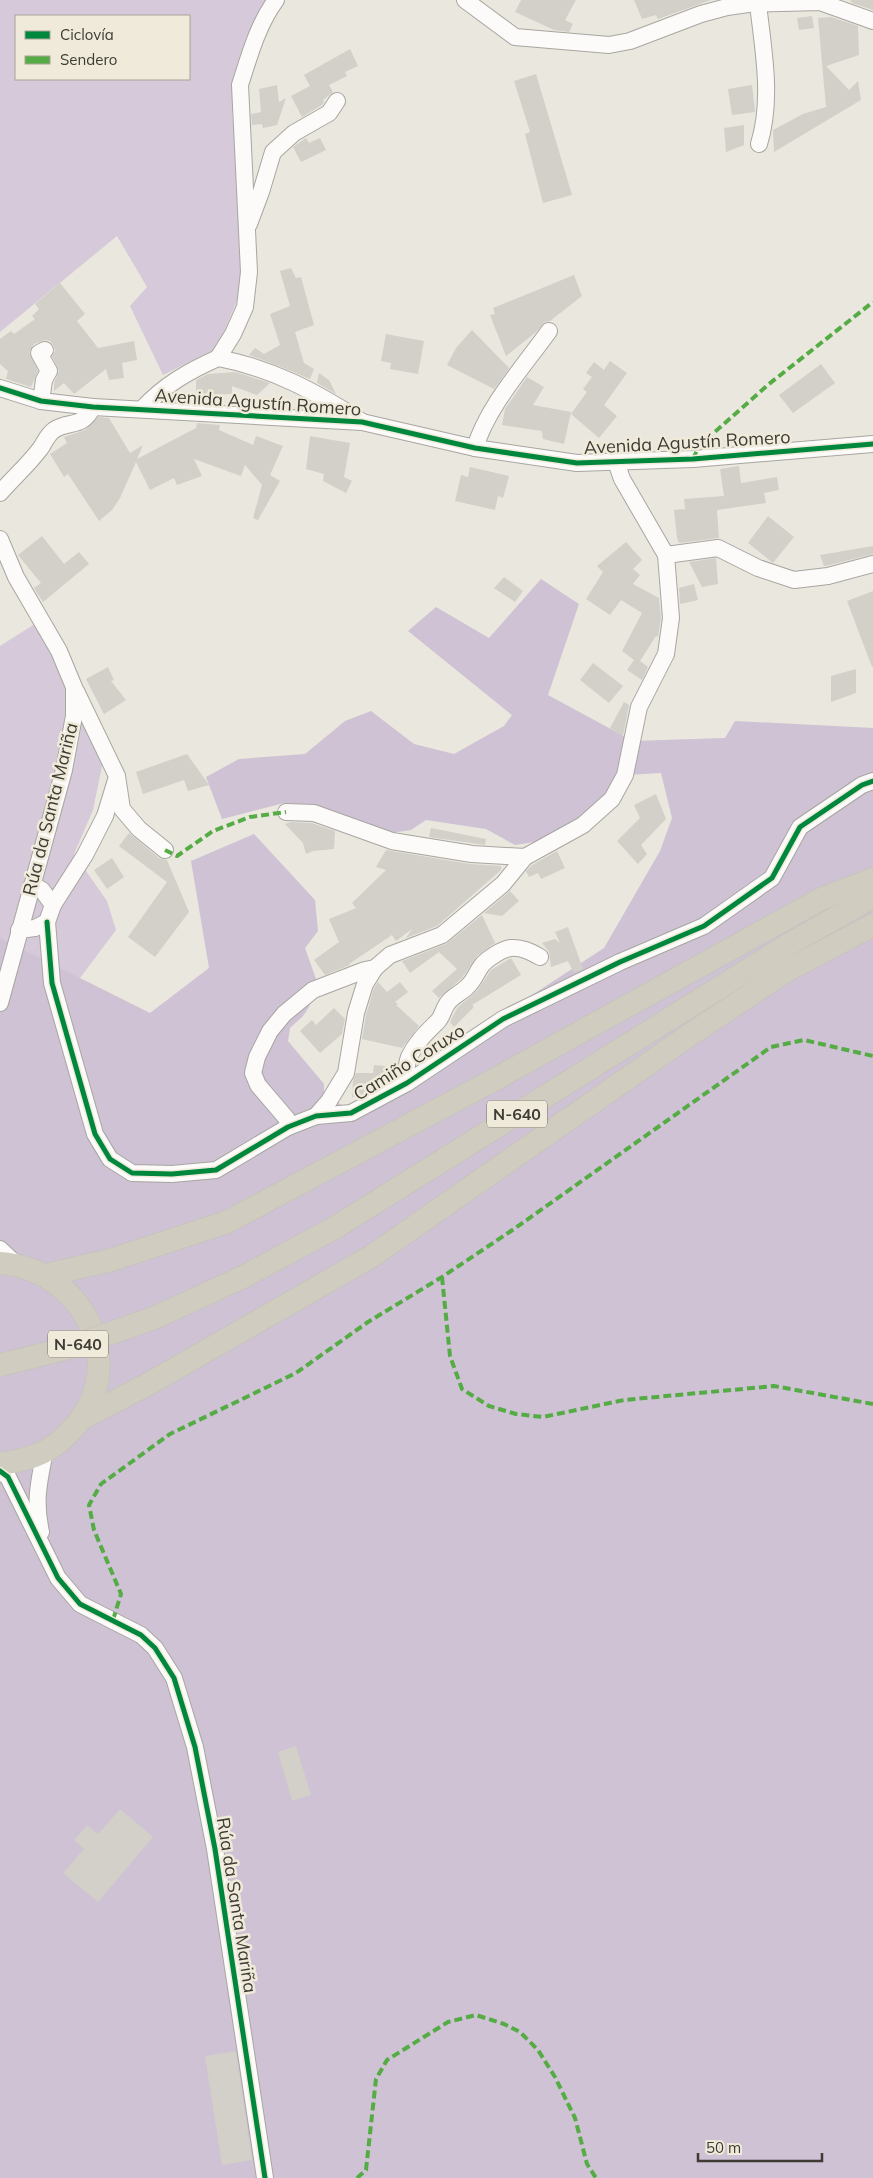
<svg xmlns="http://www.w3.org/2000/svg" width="873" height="2178" viewBox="0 0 873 2178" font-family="Mulish,sans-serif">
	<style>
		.green { fill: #d5c9da; fill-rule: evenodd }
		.forest { fill: #cec2d4 }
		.building { fill: #d2d0c9 }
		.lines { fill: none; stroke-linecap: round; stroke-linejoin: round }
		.minor-casing { stroke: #a8a69f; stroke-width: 18 }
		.highway-casing { stroke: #c6c4bf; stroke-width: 24 }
		.minor { stroke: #fcfbfa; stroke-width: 16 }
		.highway { stroke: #d0ccbf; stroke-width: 22 }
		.highway-bridge-casing { stroke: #c6c4bf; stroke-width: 24; stroke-linecap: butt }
		.highway-bridge { stroke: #d0ccbf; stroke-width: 22 }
		.quiet { stroke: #55ac45; stroke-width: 4; stroke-dasharray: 8 4; stroke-linecap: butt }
		.cycleway-casing { stroke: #efead9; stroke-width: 8 }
		.cycleway { stroke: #00873e; stroke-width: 5 }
		.labels { text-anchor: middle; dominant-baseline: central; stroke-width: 5; stroke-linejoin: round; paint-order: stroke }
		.shield { fill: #efead9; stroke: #727066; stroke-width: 1 }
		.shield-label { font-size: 16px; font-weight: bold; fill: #3d3b34 }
		.street-label { font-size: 18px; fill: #3d3b34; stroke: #efead9 }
	</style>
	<rect width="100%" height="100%" fill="#eae7de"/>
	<!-- green -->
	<g class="green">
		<path d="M0 0H276L240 104 232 113 249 272 217 348 163 375 130 306 147 287 117 236 0 332ZM16 16H189V79H16Z"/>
		<polygon points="41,620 105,751 93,810 74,854 107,901 116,930 74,986 0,943 0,646"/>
	</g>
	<!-- forest -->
	<polygon class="forest" points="541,579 579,604 548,695 633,741 725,738 735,721 873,728 873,2178 0,2178 0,938 150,1013 209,968 191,861 254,834 315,900 318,931 305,948 316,979 309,1007 303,1016 290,1028 288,1041 324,1084 324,1094 353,1112 604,948 660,851 672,818 661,773 625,775 584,815 541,841 515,845 486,829 426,820 411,830 391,833 315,805 284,803 222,819 206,777 239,759 305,754 345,721 371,711 414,744 454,754 504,726 512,715 408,631 436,607 489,638"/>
	<!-- building -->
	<g class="building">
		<polygon points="521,0 576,0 565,20 573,24 569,32 554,30 515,12"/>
		<polygon points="634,0 711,0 658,19 656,15 642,19"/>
		<polygon points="850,0 873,0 873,10 852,3"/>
		<polygon points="812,16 814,28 799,30 797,18"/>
		<polygon points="831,17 858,26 859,55 826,66 849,90 858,81 861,100 774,152 773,130 803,114 826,107 818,18"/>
		<polygon points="350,49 358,66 345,72 347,76 329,85 333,92 323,100 324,102 322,105 302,117 291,96 310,86 304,75"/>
		<polygon points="536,74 572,195 543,203 525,134 530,132 514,81"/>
		<polygon points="277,85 279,102 286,98 277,125 263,128 262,124 252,125 251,114 261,112 259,89"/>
		<polygon points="752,85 755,112 732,115 728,89"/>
		<polygon points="744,125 744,145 726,152 724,128"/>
		<polygon points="306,138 309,143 320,138 326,150 301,162 293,147"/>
		<polygon points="291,268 296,278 301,277 314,325 295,332 304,363 314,369 310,379 279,366 249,355 255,348 264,354 280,345 270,314 290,306 280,271"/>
		<polygon points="574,275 582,296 550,321 545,322 536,332 506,356 490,315 495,314 493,308"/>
		<polygon points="60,283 85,314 77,321 98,348 134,341 137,360 122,363 124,378 109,380 106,369 74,394 64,383 54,391 54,383 59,371 52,356 55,351 54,346 50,341 45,340 34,344 29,352 38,371 31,387 6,379 8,371 0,364 0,339 11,331 14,334 35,319 32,316 39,309 35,304"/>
		<polygon points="472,330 509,368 494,389 447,365 456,348"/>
		<polygon points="386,334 424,341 418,374 390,369 391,363 381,361"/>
		<polygon points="610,361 627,373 604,405 617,416 599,438 571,414 587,392 583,389 592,377 586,373 594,362 604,370"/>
		<polygon points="821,364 835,383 793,413 779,395"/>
		<polygon points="235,372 270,383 257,395 232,386 232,394 196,395 196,380 208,374"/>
		<polygon points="319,373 329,380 336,394 317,383"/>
		<polygon points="527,377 544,387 533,405 571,412 564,444 543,439 542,431 502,425 505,409"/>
		<polygon points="98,417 109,418 130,453 143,445 137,459 196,428 197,423 220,425 219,430 253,445 256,436 283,446 270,475 280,481 258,520 253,518 262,485 245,465 241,476 194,459 202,476 177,485 174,478 150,490 136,462 120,498 112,510 99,521 68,474 64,477 50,454 67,443 64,437 85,430"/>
		<polygon points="310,436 350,443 344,477 352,481 346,493 323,481 324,474 306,469"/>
		<polygon points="739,466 741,483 777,477 779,490 764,493 766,503 717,510 719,538 679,543 677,538 674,510 685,509 684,499 724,496 720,469"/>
		<polygon points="470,467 509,476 503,498 498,496 495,510 455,501 461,475 468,477"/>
		<polygon points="768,516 794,537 773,563 748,543"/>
		<polygon points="42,536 64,564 79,552 89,564 43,602 34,588 41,583 18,555"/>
		<polygon points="626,542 642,560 633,569 640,575 633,584 659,598 661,618 658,637 656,636 640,661 648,667 642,680 627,670 634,660 622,651 642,613 621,600 610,615 586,599 603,572 597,566"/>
		<polygon points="873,546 873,554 826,566 824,566 820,555"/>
		<polygon points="716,558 718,584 702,587 689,562"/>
		<polygon points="504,577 523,591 515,602 494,588"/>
		<polygon points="694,584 698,600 680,604 679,588"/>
		<polygon points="873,591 873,667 872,667 847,601"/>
		<polygon points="593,663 623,686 609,703 580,680"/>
		<polygon points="108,667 114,680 111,681 126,700 104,714 86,679"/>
		<polygon points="856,669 856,693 831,702 831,676"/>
		<polygon points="624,702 629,705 623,736 610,728"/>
		<polygon points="187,754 209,785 188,791 184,780 143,794 136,772"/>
		<polygon points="656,794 666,819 641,845 647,854 638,864 617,841 640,818 634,805"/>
		<polygon points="291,822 312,823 335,831 334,849 313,851 306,854 303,843 285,824"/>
		<polygon points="431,828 486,839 485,845 429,837"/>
		<polygon points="129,833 159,858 167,860 189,912 155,957 128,937 167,882 119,846"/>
		<polygon points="386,850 470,864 501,866 501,870 437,926 406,938 412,929 396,941 392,935 349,964 350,965 325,975 314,960 339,942 329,919 356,908 352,903 386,870 376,867"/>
		<polygon points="557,851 565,868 541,879 538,873 529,877 526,871 532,865"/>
		<polygon points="112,858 124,877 107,889 94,870"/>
		<polygon points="510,891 519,901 502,916 484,913"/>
		<polygon points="482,915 495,943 477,956 462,978 439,998 432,991 457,969 439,952 410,973 402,961 446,944"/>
		<polygon points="568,927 583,969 574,973 568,961 551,967 549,952 542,943 555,939 560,943 555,932"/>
		<polygon points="511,958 521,975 472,1005 474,1007 454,1027 450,1022 457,1008 477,991 491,970"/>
		<polygon points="378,982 387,992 400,982 408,992 395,1002 398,1004 396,1005 419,1026 402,1048 362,1039 366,1015 374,988"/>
		<polygon points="334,1008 345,1019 342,1034 320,1053 300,1031 312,1020 316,1025"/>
		<polygon points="374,1065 397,1067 396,1078 388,1082 379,1081 379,1087 371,1089 371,1091 359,1097 352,1097 353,1080 356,1073 373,1073"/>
		<polygon points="296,1746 311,1795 292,1801 278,1752"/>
		<polygon points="120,1809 153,1837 98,1902 63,1873 84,1849 74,1840 87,1825 98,1834"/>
		<polygon points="236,2051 252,2160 222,2165 205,2056"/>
	</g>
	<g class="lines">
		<defs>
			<g id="minor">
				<polyline points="465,0 515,37 609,45 630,41 701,14 727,7 748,4 820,2 873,21"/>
				<path d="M758 4C763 49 773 99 759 144"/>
				<polyline points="249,224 261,192 273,152 294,133 329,113 337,101"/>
				<path d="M218 358 233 334 245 307 249 272 240 85C249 57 258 24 276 0"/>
				<polyline points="0,388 41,401 93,407 362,422 475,448 577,463 693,459 873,444"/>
				<polyline points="41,401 44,380 49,371 39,353 45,350"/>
				<path d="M142 409C164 385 189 371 218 358 272 368 316 392 361 421"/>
				<path d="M475 448C487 407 524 366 549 331"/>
				<path d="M0 493C13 478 28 465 40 449 45 442 47 435 54 430 70 420 82 429 93 407"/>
				<polyline points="0,539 16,577 59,651 74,687 74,716 64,770 0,1003"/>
				<polyline points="666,555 718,548 758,568 794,580 828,576 873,564"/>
				<polyline points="76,691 117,776 122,809 139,829 165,850"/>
				<polyline points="286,812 314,813 392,841 472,854 525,857 583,825 612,799 625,775 639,707 666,654 671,618 666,555 622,479 616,462"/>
				<polyline points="53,905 85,855 105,816 116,780"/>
				<polyline points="47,922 52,983 95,1134 110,1159 132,1173 172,1174 216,1170 288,1127 316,1116 351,1113 407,1083 503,1019 620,962 704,926 772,878 800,827 862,785 873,781"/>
				<polyline points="19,930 35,928 47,922 53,905 42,890 32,885"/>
				<path d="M407 1083C406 1074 406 1065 409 1057 416 1042 427 1032 438 1021 442 1017 443 1010 447 1004 452 996 460 994 467 987 474 981 476 973 482 965 487 959 502 949 511 948 522 947 531 952 540 957"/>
				<polyline points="316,1116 329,1101 346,1073 356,1013 365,984 375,968 390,955 442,935 503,884 525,857"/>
				<polyline points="288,1127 287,1119 258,1085 253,1073 257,1057 270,1031 284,1014 313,990 365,970 375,968"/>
				<polyline points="0,1249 16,1264"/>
				<polyline points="0,1471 8,1477 58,1578 80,1604 141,1635 155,1648 174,1678 195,1747 215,1849 265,2178"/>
				<path d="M41 1532C34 1500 39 1482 45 1451"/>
			</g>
			<g id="highway">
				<path d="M0 1263C81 1269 130 1360 76 1425 65 1438 53 1449 37 1455 25 1460 13 1462 0 1464"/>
				<polyline points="46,1275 111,1260 227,1222 490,1082 821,899 873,879"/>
				<polyline points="154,1318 245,1276 336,1227 791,943 873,897"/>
				<polyline points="81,1419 152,1382 372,1256 691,1034 786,971 873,925"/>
			</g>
		</defs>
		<!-- minor casing -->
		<use href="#minor" class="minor-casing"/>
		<!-- highway casing -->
		<use href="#highway" class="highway-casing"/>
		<!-- minor -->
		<use href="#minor" class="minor"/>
		<!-- highway -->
		<use href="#highway" class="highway"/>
		<defs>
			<polyline id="highway-bridge" points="0,1365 68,1348 154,1318"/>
		</defs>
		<!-- highway-bridge casing -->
		<use href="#highway-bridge" class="highway-bridge-casing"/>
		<!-- highway-bridge -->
		<use href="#highway-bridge" class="highway-bridge"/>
		<!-- quiet -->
		<g class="quiet">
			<polyline points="693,459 699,446 769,384 873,302"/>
			<polyline points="165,850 177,856 213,831 250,817 286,812"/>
			<polyline points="442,1277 450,1356 462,1389 489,1406 516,1414 543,1417 624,1400 774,1386 873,1404"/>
			<polyline points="113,1620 121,1594 94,1530 89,1505 101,1484 170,1434 296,1373 368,1322 442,1277 514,1229 771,1047 804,1040 873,1056"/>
			<polyline points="357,2178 366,2170 376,2079 387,2060 448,2022 476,2015 504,2024 520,2032 538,2050 555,2077 575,2118 587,2164 596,2178"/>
		</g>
		<defs>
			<g id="cycleway">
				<polyline points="0,388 41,401 93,407 362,422 475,448 577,463 693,459 873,444"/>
				<polyline points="47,922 52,983 95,1134 110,1159 132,1173 172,1174 216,1170 288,1127 316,1116 351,1113 407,1083 503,1019 620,962 704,926 772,878 800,827 862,785 873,781"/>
				<polyline points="0,1471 8,1477 58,1578 80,1604 141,1635 155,1648 174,1678 195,1747 215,1849 265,2178"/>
			</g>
		</defs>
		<!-- cycleway casing -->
		<use href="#cycleway" class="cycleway-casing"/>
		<!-- cycleway -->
		<use href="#cycleway" class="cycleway"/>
	</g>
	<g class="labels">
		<!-- shield labels -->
		<g class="shield">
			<rect x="487" y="1100.5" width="60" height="27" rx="4"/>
			<rect x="48" y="1330.5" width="60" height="27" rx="4"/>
		</g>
		<g class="shield-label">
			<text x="517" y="1114">N-640</text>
			<text x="78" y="1344">N-640</text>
		</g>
		<!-- street labels -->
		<g class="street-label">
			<text transform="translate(258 402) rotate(4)">Avenida Agustín Romero</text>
			<text transform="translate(687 442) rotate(-3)">Avenida Agustín Romero</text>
			<text transform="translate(50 809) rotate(-76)">Rúa da Santa Mariña</text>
			<text transform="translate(409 1062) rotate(-32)">Camiño Coruxo</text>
			<text transform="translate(237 1905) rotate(81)">Rúa da Santa Mariña</text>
		</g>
	</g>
	<!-- legend -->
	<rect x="15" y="15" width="175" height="65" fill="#efead9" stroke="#a8a497"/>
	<rect x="25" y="31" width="25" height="8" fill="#00873e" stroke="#a8a497"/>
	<text x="60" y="40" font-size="15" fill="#3d3b34">Ciclovía</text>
	<rect x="25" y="56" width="25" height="8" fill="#55ac45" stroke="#a8a497"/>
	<text x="60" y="65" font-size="15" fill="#3d3b34">Sendero</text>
	<!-- scale -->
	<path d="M698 2153v8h124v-8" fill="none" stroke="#3d3b34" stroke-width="2.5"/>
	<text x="706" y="2153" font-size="15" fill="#3d3b34" stroke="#efead9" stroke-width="4" paint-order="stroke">50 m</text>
</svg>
